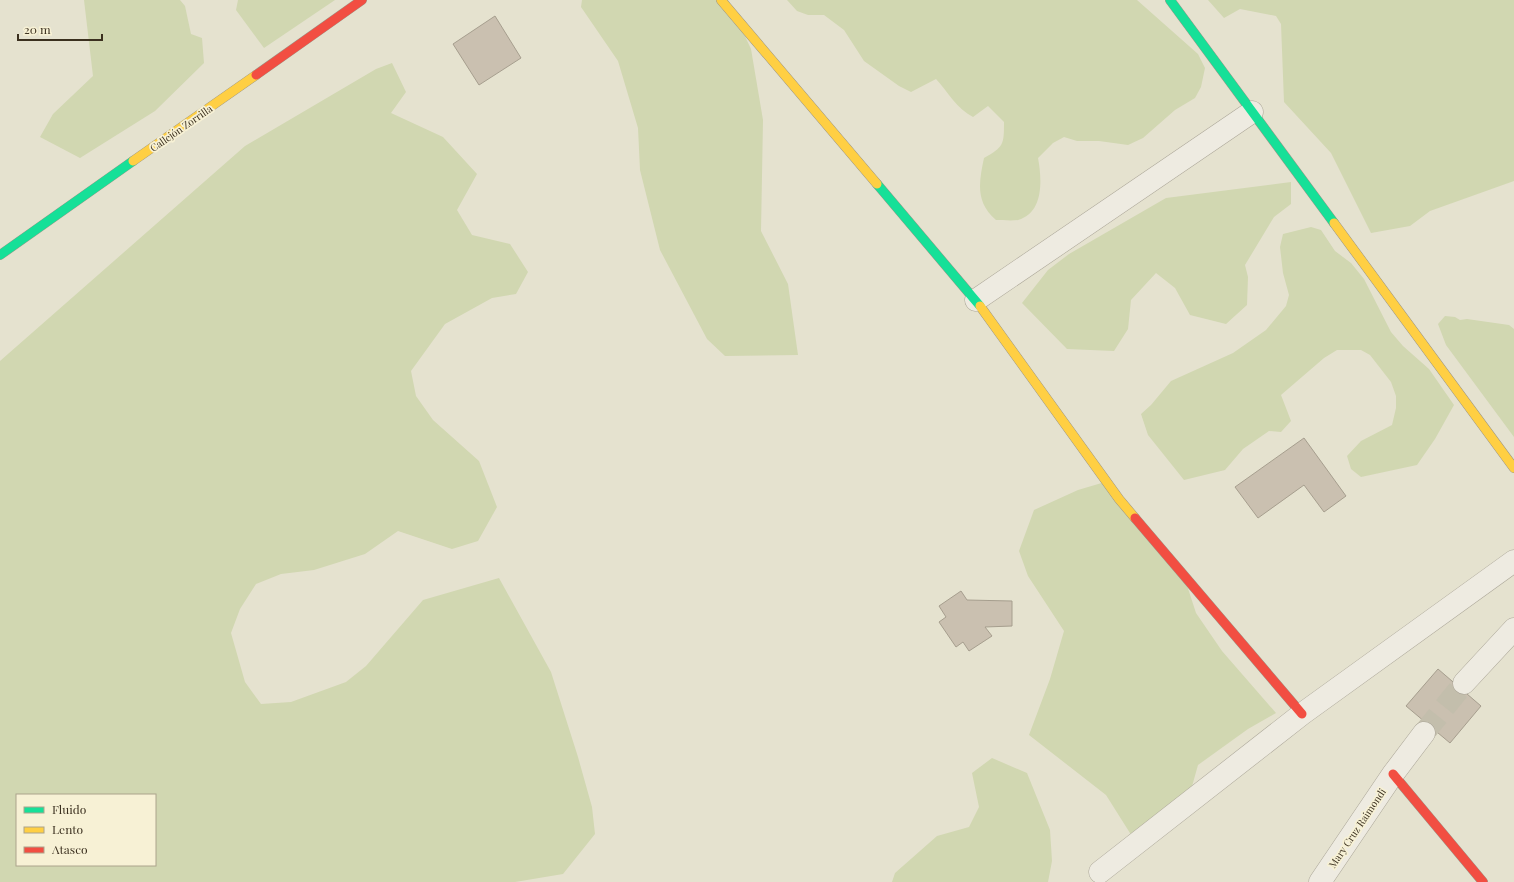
<svg xmlns="http://www.w3.org/2000/svg" width="1514" height="882" viewBox="0 0 1514 882" font-family="'Playfair Display',serif">
	<style>
		.green { fill: #d1d7b1; fill-rule: evenodd }
		.building { fill: #cac0b0; stroke: #a69e8e }
		.lines { fill: none; stroke-linecap: round; stroke-linejoin: round }
		.street-tunnel { stroke: #c3beac; stroke-width: 22; stroke-dasharray: 22 11; stroke-linecap: butt }
		.street-casing { stroke: #aba698; stroke-width: 23 }
		.fast-casing { stroke: #9b9688; stroke-width: 10 }
		.slow-casing { stroke: #9b9688; stroke-width: 10 }
		.jam-casing { stroke: #9b9688; stroke-width: 10 }
		.street { stroke: #eeebe1; stroke-width: 22 }
		.fast { stroke: #16e098; stroke-width: 9 }
		.slow { stroke: #ffcf43; stroke-width: 9 }
		.jam { stroke: #f24e42; stroke-width: 9 }
		.labels { text-anchor: middle; dominant-baseline: central; stroke-width: 3.5; stroke-linejoin: round; paint-order: stroke }
		.street-label { font-size: 10px; fill: #3b301f; stroke: #f7f1d5 }
	</style>
	<rect width="100%" height="100%" fill="#e5e2cf"/>
	<!-- green -->
	<g class="green">
		<polygon points="84,0 180,0 185,6 191,34 202,38 204,63 155,111 80,158 40,137 53,114 93,76"/>
		<polygon points="238,0 335,0 264,48 236,10"/>
		<polygon points="582,0 728,0 751,49 763,120 761,231 788,284 798,355 725,356 707,339 660,250 640,170 638,128 618,61 581,7"/>
		<path d="M787 0H1137L1198 54 1205 68 1201 87 1195 98 1175 110 1143 138 1128 145 1099 141H1077L1064 137 1053 143 1038 158C1042 179 1044 213 1018 220 1011 221 1002 220 996 220 975 202 979 182 984 158 1004 147 1004 144 1004 122L988 106 973 117C957 109 948 92 936 79L911 92 899 86 864 61 844 30 824 15H808L797 11Z"/>
		<polygon points="1208,0 1514,0 1514,181 1430,211 1410,226 1371,233 1331,153 1284,102 1281,24 1276,16 1240,9 1224,18"/>
		<path d="M392 63 406 92 391 113 443 137 477 174 457 210 472 235 510 244 528 272 516 294 492 298 445 324 411 371 416 396 433 420 479 461 497 507 478 541 452 549 398 531 365 554 314 570 281 574 256 584 240 609 231 633 245 682 261 704 291 702 346 682 366 666 423 600 499 578 551 672 578 757 592 807 595 834 563 874 515 882H0V361L245 146 376 69ZM17 795H155V865H17Z"/>
		<polygon points="1291,182 1291,204 1274,217 1245,265 1248,277 1247,305 1226,324 1190,315 1175,288 1156,273 1131,300 1128,329 1114,351 1067,349 1022,303 1048,270 1069,254 1166,198"/>
		<polygon points="1311,227 1321,230 1335,251 1351,263 1364,279 1391,332 1403,346 1429,369 1454,405 1435,439 1417,465 1361,477 1351,469 1347,456 1361,441 1392,425 1396,408 1396,396 1391,382 1370,355 1361,350 1337,350 1324,358 1281,395 1291,421 1281,432 1269,431 1243,449 1225,470 1184,480 1148,435 1141,414 1151,405 1171,381 1233,353 1266,330 1286,306 1289,295 1283,273 1280,247 1283,234"/>
		<polygon points="1445,316 1455,317 1460,320 1467,319 1509,325 1514,329 1514,437 1446,345 1438,324"/>
		<polygon points="1105,482 1182,570 1196,613 1222,651 1276,713 1248,729 1198,765 1189,797 1135,841 1106,795 1029,735 1050,679 1064,631 1028,576 1019,551 1034,510 1078,490"/>
		<polygon points="992,758 1027,773 1050,830 1052,861 1048,882 892,882 895,873 937,836 969,827 979,807 972,773"/>
	</g>
	<!-- building -->
	<g class="building">
		<polygon points="495,16 521,58 479,85 453,44"/>
		<polygon points="1304,438 1346,496 1324,512 1304,485 1258,518 1235,487"/>
		<polygon points="961,591 967,600 1012,601 1012,626 985,627 992,636 969,651 963,642 956,647 939,622 946,617 939,606"/>
		<polygon points="1438,669 1481,706 1450,743 1406,706"/>
	</g>
	<g class="lines">
		<!-- street-tunnel -->
		<polyline class="street-tunnel" points="1424,733 1464,683"/>
		<defs>
			<g id="street">
				<polyline points="976,300 1252,112"/>
				<polyline points="1464,683 1514,629"/>
				<polyline points="1100,872 1302,714 1514,561"/>
				<polyline points="1320,882 1393,774 1424,733"/>
			</g>
			<g id="fast">
				<polyline points="1170,0 1334,223"/>
				<polyline points="877,184 980,306"/>
				<polyline points="0,255 133,161"/>
			</g>
			<g id="slow">
				<polyline points="721,0 877,184"/>
				<polyline points="133,161 256,75"/>
				<polyline points="1334,223 1514,468"/>
				<polyline points="980,306 1119,499 1135,518"/>
			</g>
			<g id="jam">
				<polyline points="256,75 362,0"/>
				<polyline points="1135,518 1302,714"/>
				<polyline points="1393,774 1483,882"/>
			</g>
		</defs>
		<!-- street casing -->
		<use href="#street" class="street-casing"/>
		<!-- fast casing -->
		<use href="#fast" class="fast-casing"/>
		<!-- slow casing -->
		<use href="#slow" class="slow-casing"/>
		<!-- jam casing -->
		<use href="#jam" class="jam-casing"/>
		<!-- street -->
		<use href="#street" class="street"/>
		<!-- fast -->
		<use href="#fast" class="fast"/>
		<!-- slow -->
		<use href="#slow" class="slow"/>
		<!-- jam -->
		<use href="#jam" class="jam"/>
	</g>
	<g class="labels">
		<!-- street labels -->
		<g class="street-label">
			<text transform="translate(181 128) rotate(-35)">Callejón Zorrilla</text>
			<text transform="translate(1357 828) rotate(-56)">Mary Cruz Raimondi</text>
		</g>
	</g>
	<!-- legend -->
	<rect x="16" y="794" width="140" height="72" fill="#f7f1d5" stroke="#aca48c"/>
	<rect x="24" y="807" width="20" height="6" fill="#16e098" stroke="#aca48c"/>
	<text x="52" y="814" font-size="12" fill="#3b301f">Fluido</text>
	<rect x="24" y="827" width="20" height="6" fill="#ffcf43" stroke="#aca48c"/>
	<text x="52" y="834" font-size="12" fill="#3b301f">Lento</text>
	<rect x="24" y="847" width="20" height="6" fill="#f24e42" stroke="#aca48c"/>
	<text x="52" y="854" font-size="12" fill="#3b301f">Atasco</text>
	<!-- scale -->
	<path d="M18 34v6h84v-6" fill="none" stroke="#3b301f" stroke-width="2"/>
	<text x="24" y="34" font-size="12" fill="#3b301f" stroke="#f7f1d5" stroke-width="3" paint-order="stroke">20 m</text>
</svg>
